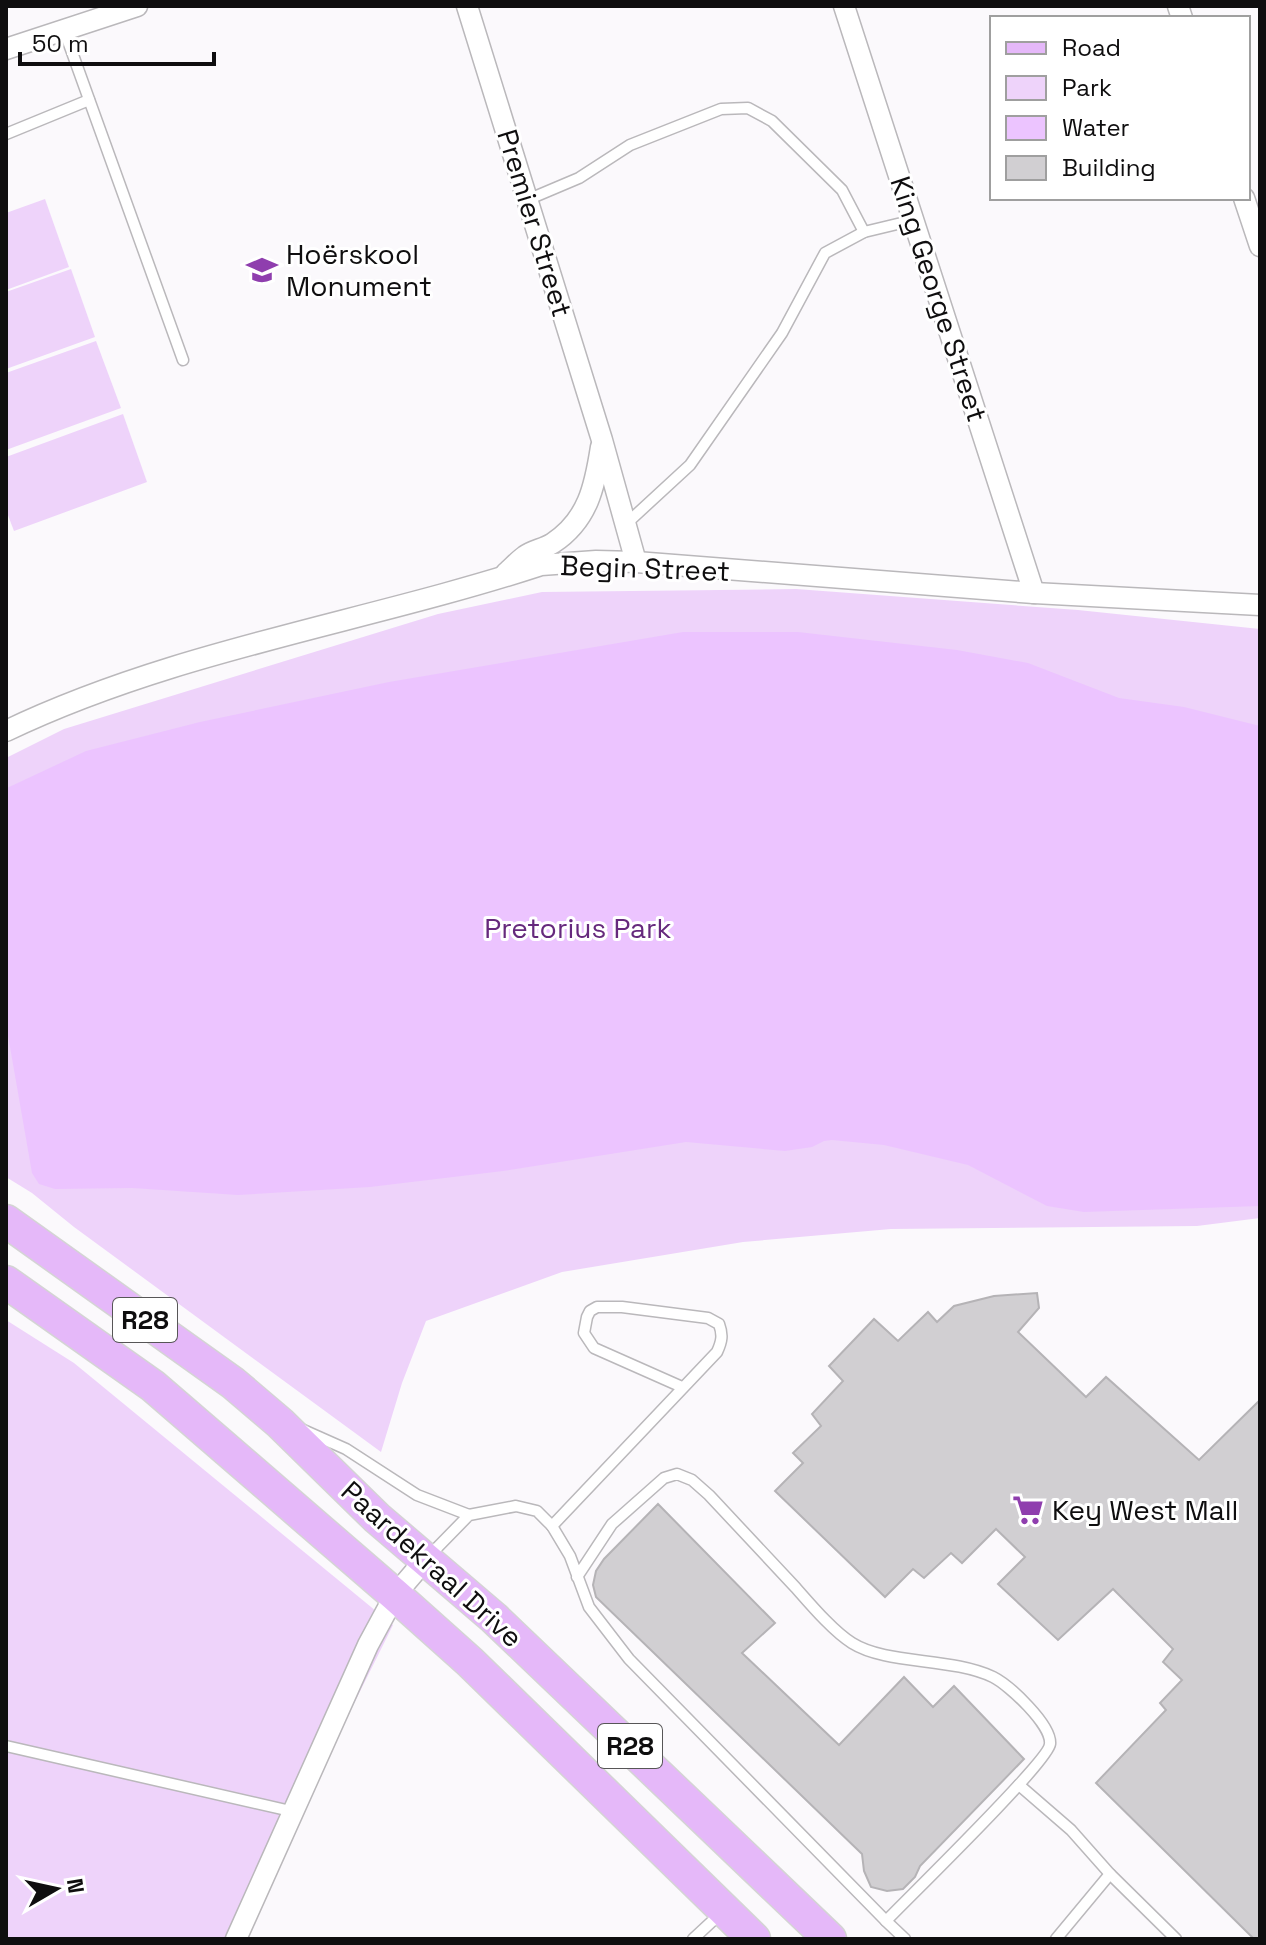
<svg xmlns="http://www.w3.org/2000/svg" width="1266" height="1945" viewBox="0 0 1266 1945" font-family="'Space Grotesk',sans-serif">
	<style>
		.green { fill: #eed3fa }
		.water { fill: #ecc4ff }
		.building { fill: #d1cfd2; stroke: #b5b3b6; stroke-width: 2 }
		.lines { fill: none; stroke-linecap: round; stroke-linejoin: round }
		.lane-casing { stroke: #bab8bb; stroke-width: 13 }
		.street-casing { stroke: #bab8bb; stroke-width: 23 }
		.primary-casing { stroke: #d4d4d4; stroke-width: 35 }
		.lane { stroke: #fff; stroke-width: 10 }
		.street { stroke: #fff; stroke-width: 20 }
		.primary { stroke: #e5b8f9; stroke-width: 32 }
		.labels { text-anchor: middle; dominant-baseline: central; stroke-width: 6; stroke-linejoin: round; paint-order: stroke }
		.shield { fill: #fff; stroke: #575657; stroke-width: 2 }
		.shield-label { font-size: 26px; font-weight: bold; fill: #0f0e0f }
		.street-label { font-size: 28px; fill: #0f0e0f; stroke: #fff }
		.poi-label { font-size: 28px; fill: #0f0e0f; stroke: #fff; text-anchor: start }
		.park-label { font-size: 28px; fill: #66297d; stroke: #fff }
	</style>
	<rect width="100%" height="100%" fill="#fbf9fc"/>
	<!-- green -->
	<g class="green">
		<polygon points="45,199 69,267 6,290 6,213"/>
		<polygon points="71,269 95,337 6,369 6,292"/>
		<polygon points="96,341 121,408 6,450 6,373"/>
		<polygon points="123,414 147,482 14,531 6,510 6,457"/>
		<polygon points="796,589 1078,610 1260,629 1260,1218 1197,1226 891,1229 743,1242 562,1272 426,1321 402,1383 381,1452 74,1227 32,1193 6,1177 6,758 64,729 438,614 542,592"/>
		<polygon points="6,1320 74,1363 393,1625 237,1939 6,1939"/>
	</g>
	<!-- water -->
	<polygon class="water" points="683,632 798,632 957,650 1028,663 1119,698 1184,707 1260,726 1260,1206 1084,1212 1047,1206 968,1165 884,1145 832,1140 824,1141 812,1147 785,1151 686,1142 503,1171 370,1187 238,1195 132,1188 55,1189 39,1184 32,1173 6,1024 7,788 86,751 200,722 389,682"/>
	<!-- building -->
	<g class="building">
		<polygon points="1037,1293 1039,1308 1018,1332 1086,1397 1106,1377 1199,1460 1260,1400 1260,1939 1254,1939 1096,1783 1166,1710 1160,1703 1182,1680 1163,1662 1173,1649 1113,1589 1058,1640 998,1584 1025,1557 996,1529 962,1563 951,1553 924,1578 913,1569 885,1597 775,1491 803,1463 793,1453 821,1426 812,1414 843,1381 829,1366 874,1319 898,1341 928,1312 937,1322 954,1306 994,1296"/>
		<polygon points="658,1504 775,1623 742,1653 839,1745 904,1677 933,1707 954,1686 1024,1759 920,1866 915,1877 903,1889 887,1891 871,1887 864,1871 862,1854 596,1597 593,1585 596,1571 604,1559"/>
	</g>
	<g class="lines">
		<defs>
			<g id="lane">
				<polyline points="64,30 183,360"/>
				<polyline points="6,134 89,100"/>
				<polyline points="527,200 579,178 630,145 721,109 748,108 772,121 842,190 864,232"/>
				<polyline points="626,524 690,465 782,333 825,253 864,232 914,220"/>
				<polyline points="301,1429 346,1449 417,1495 469,1515"/>
				<path d="M552 1526 717 1352C722 1341 723 1335 719 1324L708 1318 622 1307H597L590 1311 587 1317 584 1333 594 1348 682 1387"/>
				<path d="M428 1557 469 1515 516 1506 537 1511 552 1526 570 1556 589 1607 629 1659 886 1921C907 1899 1049 1761 1050 1744 1052 1725 1009 1685 993 1677 951 1657 887 1665 852 1643 833 1631 811 1605 796 1588 767 1557 738 1526 709 1495L692 1480 677 1474 664 1478 612 1524 577 1577"/>
				<polyline points="6,1746 295,1812"/>
				<polyline points="1019,1785 1071,1830 1110,1874 1176,1939"/>
				<polyline points="886,1921 905,1939"/>
				<polyline points="693,1939 721,1913"/>
				<polyline points="1056,1939 1110,1874"/>
			</g>
			<g id="street">
				<polyline points="467,6 602,440 636,562"/>
				<polyline points="844,6 1034,593"/>
				<polyline points="1178,6 1182,18"/>
				<polyline points="6,49 137,6"/>
				<polyline points="1244,198 1260,246"/>
				<path d="M506 573C512 568 518 561 525 556 533 550 544 549 553 543 588 520 595 486 601 447"/>
				<path d="M6 731C175 650 364 623 541 565L596 561 636 562 1034 593 1260 605"/>
				<polyline points="236,1939 368,1645 395,1595 424,1561"/>
			</g>
			<g id="primary">
				<polyline points="6,1221 233,1383 280,1423 377,1518 494,1618 830,1939"/>
				<polyline points="6,1282 153,1386 395,1595 470,1662 754,1939"/>
			</g>
		</defs>
		<!-- lane casing -->
		<use href="#lane" class="lane-casing"/>
		<!-- street casing -->
		<use href="#street" class="street-casing"/>
		<!-- primary casing -->
		<use href="#primary" class="primary-casing"/>
		<!-- lane -->
		<use href="#lane" class="lane"/>
		<!-- street -->
		<use href="#street" class="street"/>
		<!-- primary -->
		<use href="#primary" class="primary"/>
	</g>
	<!-- icons -->
	<defs>
		<symbol id="school-bare" viewBox="-9 -9 18 18"><path d="M0-5L7-2L0 1L-7-2ZM-4 1L0 2.5L4 1V4Q0 6-4 4Z" fill="#8f3eae" stroke="#fff" stroke-width="2.5" paint-order="stroke"/></symbol>
		<symbol id="supermarket-bare" viewBox="-9 -9 18 18"><path d="M-6-5.5h2.5l.6 2H6L4.5 2H-2.5L-4.4-4H-6ZM-1.5 3.2a1.3 1.3 0 1 0 .1 0ZM3 3.2a1.3 1.3 0 1 0 .1 0Z" fill="#8f3eae" stroke="#fff" stroke-width="2.5" paint-order="stroke"/></symbol>
	</defs>
	<g fill-rule="evenodd">
		<use href="#school-bare" x="240" y="248" width="44" height="44"/>
		<use href="#supermarket-bare" x="1006" y="1488" width="44" height="44"/>
	</g>
	<g class="labels">
		<!-- shield labels -->
		<g class="shield">
			<rect x="113" y="1298" width="64" height="44" rx="6"/>
			<rect x="598" y="1724" width="64" height="44" rx="6"/>
		</g>
		<g class="shield-label">
			<text x="145" y="1320">R28</text>
			<text x="630" y="1746">R28</text>
		</g>
		<!-- street labels -->
		<g class="street-label">
			<text transform="translate(535 223) rotate(73)">Premier Street</text>
			<text transform="translate(939 299) rotate(72)">King George Street</text>
			<text transform="translate(645 568) rotate(2)">Begin Street</text>
			<text transform="translate(432 1564) rotate(42)">Paardekraal Drive</text>
		</g>
		<!-- poi labels -->
		<g class="poi-label">
			<text x="286" y="254">Hoërskool<tspan x="286" dy="32">Monument</tspan></text>
			<text x="1052" y="1510">Key West Mall</text>
		</g>
		<!-- park labels -->
		<g class="park-label">
			<text x="578" y="928">Pretorius Park</text>
		</g>
	</g>
	<!-- border -->
	<rect width="1266" height="1945" fill="none" stroke="#0f0e0f" stroke-width="16"/>
	<!-- legend -->
	<rect x="990" y="16" width="260" height="184" fill="#ffffff" stroke="#9f9f9f" stroke-width="2"/>
	<rect x="1006" y="42" width="40" height="12" fill="#e5b8f9" stroke="#9f9f9f" stroke-width="2"/>
	<text x="1062" y="56" font-size="24" fill="#0f0e0f">Road</text>
	<rect x="1006" y="76" width="40" height="24" fill="#eed3fa" stroke="#9f9f9f" stroke-width="2"/>
	<text x="1062" y="96" font-size="24" fill="#0f0e0f">Park</text>
	<rect x="1006" y="116" width="40" height="24" fill="#ecc4ff" stroke="#9f9f9f" stroke-width="2"/>
	<text x="1062" y="136" font-size="24" fill="#0f0e0f">Water</text>
	<rect x="1006" y="156" width="40" height="24" fill="#d1cfd2" stroke="#9f9f9f" stroke-width="2"/>
	<text x="1062" y="176" font-size="24" fill="#0f0e0f">Building</text>
	<!-- north arrow -->
	<g transform="translate(56 1889) rotate(81)" stroke="#ffffff" stroke-width="6" paint-order="stroke">
	<path d="M0-6L14 30L0 20L-14 30Z" fill="#0f0e0f"/>
	<text y="-12" font-size="22" font-weight="bold" text-anchor="middle" fill="#0f0e0f">N</text>
	</g>
	<!-- scale -->
	<path d="M20 52v12h194v-12" fill="none" stroke="#0f0e0f" stroke-width="4"/>
	<text x="32" y="52" font-size="24" fill="#0f0e0f" stroke="#ffffff" stroke-width="6" paint-order="stroke">50 m</text>
</svg>
